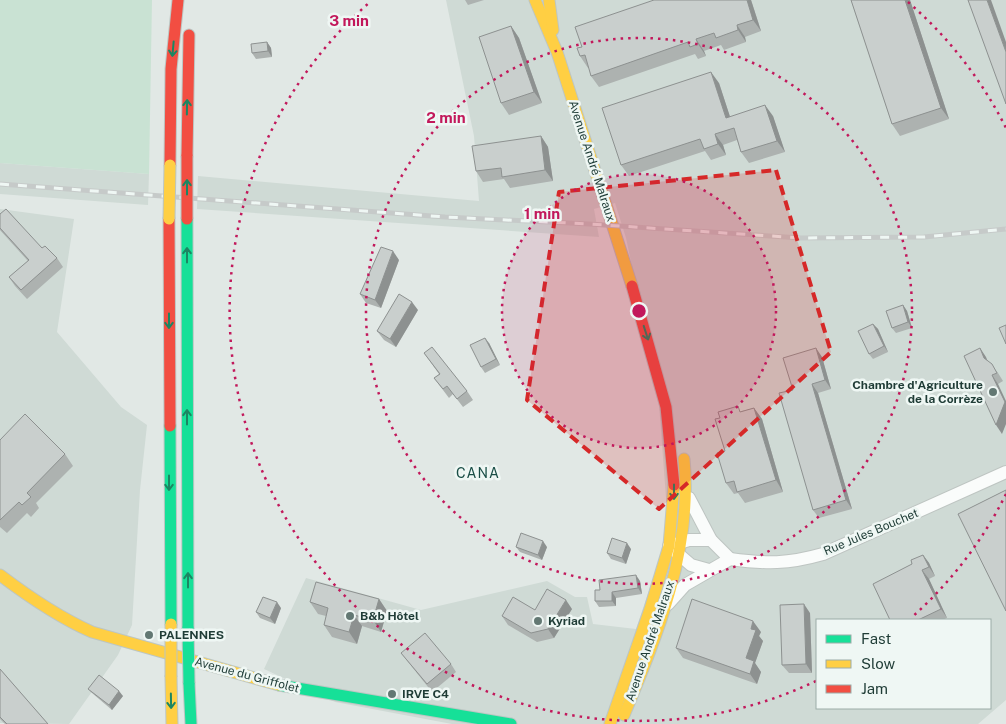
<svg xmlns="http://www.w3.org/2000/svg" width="1006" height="724" viewBox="0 0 1006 724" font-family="'Public Sans',sans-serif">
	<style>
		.built { fill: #cfdad5; fill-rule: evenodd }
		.green { fill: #c9e2d3 }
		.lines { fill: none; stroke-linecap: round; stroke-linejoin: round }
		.street-casing { stroke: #bec5c2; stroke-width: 14 }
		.fast-casing { stroke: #bdc6c3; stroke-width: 13 }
		.slow-casing { stroke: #bdc6c3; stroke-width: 13 }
		.jam-casing { stroke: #bdc6c3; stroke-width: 13 }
		.street { stroke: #fafcfb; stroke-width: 12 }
		.fast { stroke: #16e098; stroke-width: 11 }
		.slow { stroke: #ffcf43; stroke-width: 11 }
		.jam { stroke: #f24e42; stroke-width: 11 }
		.rail-casing { stroke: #c6cac9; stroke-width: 5 }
		.rail { stroke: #eff7f4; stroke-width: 3; stroke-dasharray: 9; stroke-linecap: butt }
		.fast-bridge-casing { stroke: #bbc5c2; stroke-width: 13; stroke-linecap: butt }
		.slow-bridge-casing { stroke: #bbc5c2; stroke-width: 13; stroke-linecap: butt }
		.jam-bridge-casing { stroke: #bbc5c2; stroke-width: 13; stroke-linecap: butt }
		.fast-bridge { stroke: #16e098; stroke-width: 11 }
		.slow-bridge { stroke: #ffcf43; stroke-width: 11 }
		.jam-bridge { stroke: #f24e42; stroke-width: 11 }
		.wall { fill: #adb2b0 }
		.shaded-wall { fill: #8d9190 }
		.building { fill: #c9cfcd; stroke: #8d9190 }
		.oneway { stroke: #1b8662 }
		.marked { fill: #d62828; fill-opacity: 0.2; stroke: #d62828; stroke-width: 4; stroke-dasharray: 10 6; stroke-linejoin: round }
		.ring { fill: none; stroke: #c2185b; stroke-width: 2.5; stroke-dasharray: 2.5 5 }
		.poi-dot { fill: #637873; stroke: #eff7f4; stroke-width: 2 }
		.labels { text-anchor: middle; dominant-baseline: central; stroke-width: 5; stroke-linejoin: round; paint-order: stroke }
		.street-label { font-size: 12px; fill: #1f3c36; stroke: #eff7f4 }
		.poi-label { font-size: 12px; font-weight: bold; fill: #1f3c36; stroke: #eff7f4; text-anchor: start }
		.neighbourhood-label { font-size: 14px; letter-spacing: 1px; fill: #1a4e46; stroke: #eff7f4 }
		.centre { fill: #c2185b; stroke: #eff7f4; stroke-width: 2.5 }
		.ring-label { font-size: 15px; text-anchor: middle; font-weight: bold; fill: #c2185b; stroke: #eff7f4; stroke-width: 5; stroke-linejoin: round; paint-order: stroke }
	</style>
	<rect width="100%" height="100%" fill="#e1e8e5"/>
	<!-- built -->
	<g class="built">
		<path d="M446 0H1006V700L978 724H452L335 702 264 669 306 578 421 610 547 581 575 597H587L593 624 636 629 661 555 667 511 658 391 626 238 615 203 594 209 599 237 197 209 198 176 479 201 474 136ZM817 620H990V708H817Z"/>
		<polygon points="0,163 149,174 148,205 0,194"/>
		<polygon points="0,209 74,219 57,332 121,407 147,425 140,490 132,625 118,655 69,724 0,723"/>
	</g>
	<!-- green -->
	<polygon class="green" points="0,0 152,0 149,174 0,163"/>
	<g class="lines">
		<defs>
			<g id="street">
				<path d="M730 559C766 564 788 564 823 554L1006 472"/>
				<polyline points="709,570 691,565 669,546 689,540 711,540"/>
				<polyline points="668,604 685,585 730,559 711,540 689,498"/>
			</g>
			<g id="fast">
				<polyline points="187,219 188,628"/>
				<polyline points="170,426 171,624"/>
				<polyline points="189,683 191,724"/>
				<polyline points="279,685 511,724"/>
			</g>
			<g id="slow">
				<polyline points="535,0 557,52 632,286"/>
				<polyline points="549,0 553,30"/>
				<path d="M0 575C29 597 58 617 92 632L279 685"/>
				<polyline points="171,677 172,724"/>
				<path d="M624 715C658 634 693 548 684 459"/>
				<polyline points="610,724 650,609 669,546 674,485"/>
			</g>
			<g id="jam">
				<polyline points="187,156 189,35"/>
				<polyline points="170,165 171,69 178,0"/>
				<polyline points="169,219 170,426"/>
				<polyline points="632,286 666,407 674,485"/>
			</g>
		</defs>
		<!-- street casing -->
		<use href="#street" class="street-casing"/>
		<!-- fast casing -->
		<use href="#fast" class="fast-casing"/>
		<!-- slow casing -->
		<use href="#slow" class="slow-casing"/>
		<!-- jam casing -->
		<use href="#jam" class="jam-casing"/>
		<!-- street -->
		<use href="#street" class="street"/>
		<!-- fast -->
		<use href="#fast" class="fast"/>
		<!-- slow -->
		<use href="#slow" class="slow"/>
		<!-- jam -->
		<use href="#jam" class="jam"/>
		<defs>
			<polyline id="rail" points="0,184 445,217 589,224 801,238 924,237 1006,229"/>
		</defs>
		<!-- rail casing -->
		<use href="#rail" class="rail-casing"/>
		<!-- rail -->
		<use href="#rail" class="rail"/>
		<defs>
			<polyline id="fast-bridge" points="188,628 189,683"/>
			<g id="slow-bridge">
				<polyline points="169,219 170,165"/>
				<polyline points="171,624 171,677"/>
			</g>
			<polyline id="jam-bridge" points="187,156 187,219"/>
		</defs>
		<!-- fast-bridge casing -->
		<use href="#fast-bridge" class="fast-bridge-casing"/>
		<!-- slow-bridge casing -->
		<use href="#slow-bridge" class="slow-bridge-casing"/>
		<!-- jam-bridge casing -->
		<use href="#jam-bridge" class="jam-bridge-casing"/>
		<!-- fast-bridge -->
		<use href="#fast-bridge" class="fast-bridge"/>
		<!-- slow-bridge -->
		<use href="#slow-bridge" class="slow-bridge"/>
		<!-- jam-bridge -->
		<use href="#jam-bridge" class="jam-bridge"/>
	</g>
	<!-- wall -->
	<g class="wall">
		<polygon points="465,0 484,0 468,5"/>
		<polygon points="751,0 761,31 745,37 746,42 724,50 721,45 704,51 706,56 698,59 695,54 599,87 591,76 589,67 588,68 580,56"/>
		<polygon points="851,0 910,0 949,119 900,136 892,124"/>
		<polygon points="511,26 519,38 542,103 509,115 501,103"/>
		<polygon points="267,42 271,48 272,57 256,59 252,53"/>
		<polygon points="719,83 730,117 773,116 785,152 749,163 741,152 737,140 723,145 726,155 711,160 705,151 629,176 621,165"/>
		<polygon points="541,136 548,147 553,181 510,188 504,179 483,182 476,171"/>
		<polygon points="0,214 42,248 57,258 63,267 27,299 15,286 9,277 28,261 0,230"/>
		<polygon points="399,260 381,308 366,303 360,294"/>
		<polygon points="903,305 907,311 912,328 896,333 892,328"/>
		<polygon points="418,310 396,347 384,340 377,331"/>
		<polygon points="873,324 878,329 888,352 873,359 869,354"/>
		<polygon points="489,343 500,365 485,373 481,367"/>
		<polygon points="980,348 987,360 998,373 1003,381 998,384 1002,434"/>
		<polygon points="424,353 467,391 473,400 463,407 453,394 449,398 434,378 439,374"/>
		<polygon points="822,357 831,389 818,393 852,509 819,518 813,510 793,390"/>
		<polygon points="754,408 762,419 783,492 745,503 738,493 734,494 726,483 742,411"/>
		<polygon points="0,440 65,454 73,466 36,503 39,508 31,517 27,513 7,533 0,527"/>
		<polygon points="516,547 547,547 542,560 520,552"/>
		<polygon points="631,549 626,564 611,559 607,553"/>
		<polygon points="923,555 929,563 935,576 929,579 947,618 942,620 890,620 912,564"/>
		<polygon points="640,581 642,594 616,598 616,606 599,607 595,601 600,590"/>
		<polygon points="379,599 387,611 381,632 362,626 357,644 332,637 324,625 326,616 318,614 310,602"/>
		<polygon points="281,608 275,624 260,618 256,612"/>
		<polygon points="572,609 554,638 537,642 508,625 502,616 535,610"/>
		<polygon points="810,613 812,673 789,673 782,665"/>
		<polygon points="761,632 759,636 763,641 755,663 761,672 757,684 683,658 676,648"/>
		<polygon points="401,653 451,664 456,672 432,692"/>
		<polygon points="0,669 48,724 5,724 0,719"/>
		<polygon points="88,689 123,696 112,710 92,693"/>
	</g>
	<!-- shaded-wall -->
	<g class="shaded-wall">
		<polygon points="747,0 751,0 761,31 753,20"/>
		<polygon points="905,0 910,0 949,119 941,108"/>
		<polygon points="987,0 991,0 1006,42 1006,52"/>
		<polygon points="737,25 745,37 746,42 738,30"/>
		<polygon points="511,26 519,38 542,103 534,92"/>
		<polygon points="696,39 704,51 706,56 698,44"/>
		<polygon points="267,42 271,48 272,57 268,51"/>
		<polygon points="711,72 719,83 734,129 726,118"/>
		<polygon points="765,105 773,116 785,152 777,141"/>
		<polygon points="715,134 723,145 726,155 718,144"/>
		<polygon points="541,136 548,147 553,181 545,170"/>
		<polygon points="393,251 399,260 381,308 375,300"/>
		<polygon points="412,302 418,310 396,347 390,339"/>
		<polygon points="903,305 907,311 912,328 908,322"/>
		<polygon points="873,324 878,329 888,352 884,346"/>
		<polygon points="485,338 489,343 500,365 496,359"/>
		<polygon points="816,348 822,357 831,389 825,380"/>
		<polygon points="980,348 986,357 990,367 984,358"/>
		<polygon points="992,375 998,384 1006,401 1006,424 1002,434 996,425"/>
		<polygon points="812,384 818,393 852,509 846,500"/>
		<polygon points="754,408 762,419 783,492 776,480"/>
		<polygon points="543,541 547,547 542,560 538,555"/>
		<polygon points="627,543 631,549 626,564 622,558"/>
		<polygon points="923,555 929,563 935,576 929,567"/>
		<polygon points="922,570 929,579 947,618 941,609"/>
		<polygon points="636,575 640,581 642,594 638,588"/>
		<polygon points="612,592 616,598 616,606 612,601"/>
		<polygon points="379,599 387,611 381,632 373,620"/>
		<polygon points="566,600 572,609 554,638 548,629"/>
		<polygon points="277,602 281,608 275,624 270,618"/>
		<polygon points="804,604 810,613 812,673 806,664"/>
		<polygon points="354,615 362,626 357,644 349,632"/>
		<polygon points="753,621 761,632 759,636 763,641 755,663 761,672 757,684 750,674 746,658 751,629"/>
		<polygon points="119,691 123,696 112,710 109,705"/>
	</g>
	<!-- building -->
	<g class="building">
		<polygon points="654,0 747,0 753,20 737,25 738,30 716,38 714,33 696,39 698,44 690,47 688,42 591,76 585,55 580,56 577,48 582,47 575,27"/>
		<polygon points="851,0 905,0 941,108 892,124"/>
		<polygon points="968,0 987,0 1006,52 1006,104"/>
		<polygon points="511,26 534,92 501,103 479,37"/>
		<polygon points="267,42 268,51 252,53 251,44"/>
		<polygon points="711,72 726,118 765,105 777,141 741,152 734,128 715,134 718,144 704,149 700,139 621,165 602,108"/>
		<polygon points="541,136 545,170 502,177 501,168 476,171 472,146"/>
		<polygon points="6,209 42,248 45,246 57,258 21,290 9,277 29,260 0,228 0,214"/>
		<polygon points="381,247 393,251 375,300 360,294"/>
		<polygon points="399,294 412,302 390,339 377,331"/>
		<polygon points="903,305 908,322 892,328 886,311"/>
		<polygon points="873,324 884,346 869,354 858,331"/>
		<polygon points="1006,325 1006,344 999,328"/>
		<polygon points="485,338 496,359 481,367 470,345"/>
		<polygon points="432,347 467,391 457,399 447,386 443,389 434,378 440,374 424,353"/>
		<polygon points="816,348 825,380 812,384 846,500 813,510 779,393 793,390 783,358"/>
		<polygon points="980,348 984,358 992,364 997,373 992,375 1005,402 996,425 964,356"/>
		<polygon points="738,406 740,412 754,408 776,480 737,492 734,481 726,483 717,453 725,451 715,419 720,418 718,412"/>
		<polygon points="25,414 65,454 27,493 31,497 22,505 19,502 0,520 0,440"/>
		<polygon points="1006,490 1006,611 958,514"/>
		<polygon points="521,533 543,541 538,555 516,547"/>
		<polygon points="612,538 627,543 622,558 607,553"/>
		<polygon points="923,555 929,567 922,570 941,609 918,620 890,620 873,584 912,564 911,560"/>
		<polygon points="636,575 638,588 612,592 612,601 595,601 595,590 600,590 599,580"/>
		<polygon points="316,582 379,599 373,620 354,615 349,632 324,625 328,608 310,602"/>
		<polygon points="547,589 566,600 548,629 531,633 502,616 513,597 535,610"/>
		<polygon points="263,597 277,602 270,618 256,612"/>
		<polygon points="692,599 753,621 751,629 756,630 746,658 754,661 750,674 676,648"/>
		<polygon points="804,604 806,664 782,665 780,605"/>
		<polygon points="425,633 451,664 427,684 401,653"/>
		<polygon points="0,669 48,724 7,724 0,717"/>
		<polygon points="99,675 119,691 109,705 88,689"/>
	</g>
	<!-- one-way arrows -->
	<defs><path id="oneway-shaft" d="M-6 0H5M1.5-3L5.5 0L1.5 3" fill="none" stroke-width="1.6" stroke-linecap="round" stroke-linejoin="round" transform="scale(1.25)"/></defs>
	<g class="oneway">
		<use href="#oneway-shaft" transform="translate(173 49) rotate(95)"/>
		<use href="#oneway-shaft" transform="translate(187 107) rotate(-89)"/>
		<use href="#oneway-shaft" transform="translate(187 187) rotate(-90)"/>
		<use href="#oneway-shaft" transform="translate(187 255) rotate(-90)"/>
		<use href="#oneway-shaft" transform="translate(169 321) rotate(90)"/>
		<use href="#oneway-shaft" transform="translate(646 333) rotate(72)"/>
		<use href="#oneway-shaft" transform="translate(187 417) rotate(-90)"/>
		<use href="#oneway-shaft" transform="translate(169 483) rotate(90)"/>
		<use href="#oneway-shaft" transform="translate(674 492) rotate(90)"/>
		<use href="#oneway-shaft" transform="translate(188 580) rotate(-90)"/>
		<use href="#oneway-shaft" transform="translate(171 701) rotate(89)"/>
	</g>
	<!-- marked area -->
	<path class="marked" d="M776 170 831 352 659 509 527 400 559 192Z"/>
	<!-- distance rings -->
	<circle cx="639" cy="311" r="137" fill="#c2185b" fill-opacity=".12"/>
	<g class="ring">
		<circle cx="639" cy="311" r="137"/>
		<circle cx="639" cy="311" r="273"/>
		<path d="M1006 494A410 410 0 0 1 911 618M816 681A410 410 0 0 1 370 2M908 2A410 410 0 0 1 1006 128"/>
	</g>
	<!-- markers -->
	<g class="poi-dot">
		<circle cx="993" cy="392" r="5"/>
		<circle cx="350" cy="616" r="5"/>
		<circle cx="538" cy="621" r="5"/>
		<circle cx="149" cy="635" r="5"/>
		<circle cx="392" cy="694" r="5"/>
	</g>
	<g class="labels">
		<!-- street labels -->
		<g class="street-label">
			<text transform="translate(592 161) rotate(72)">Avenue André Malraux</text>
			<text transform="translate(871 532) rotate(-23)">Rue Jules Bouchet</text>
			<text transform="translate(650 641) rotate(-71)">Avenue André Malraux</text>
			<text transform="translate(247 675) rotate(15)">Avenue du Griffolet</text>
		</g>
		<!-- poi labels -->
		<g class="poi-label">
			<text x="983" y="385" text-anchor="end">Chambre d'Agriculture<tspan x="983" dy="14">de la Corrèze</tspan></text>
			<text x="360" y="616">B&amp;b Hôtel</text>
			<text x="548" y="621">Kyriad</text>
			<text x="159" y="635">PALENNES</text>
			<text x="402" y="694">IRVE C4</text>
		</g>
		<!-- neighbourhood labels -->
		<g class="neighbourhood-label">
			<text x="478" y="473">CANA</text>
		</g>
	</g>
	<circle cx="639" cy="311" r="8" class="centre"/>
	<g class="ring-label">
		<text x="349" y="26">3 min</text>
		<text x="446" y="123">2 min</text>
		<text x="542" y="219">1 min</text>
	</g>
	<!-- legend -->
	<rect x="816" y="619" width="175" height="90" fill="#eff7f4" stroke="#9caca8"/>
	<rect x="826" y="635" width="25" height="8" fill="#16e098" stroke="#9caca8"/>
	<text x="861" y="644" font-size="15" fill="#1f3c36">Fast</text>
	<rect x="826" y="660" width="25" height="8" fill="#ffcf43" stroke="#9caca8"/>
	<text x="861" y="669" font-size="15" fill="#1f3c36">Slow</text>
	<rect x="826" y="685" width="25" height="8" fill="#f24e42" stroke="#9caca8"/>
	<text x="861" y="694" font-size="15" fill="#1f3c36">Jam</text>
</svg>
